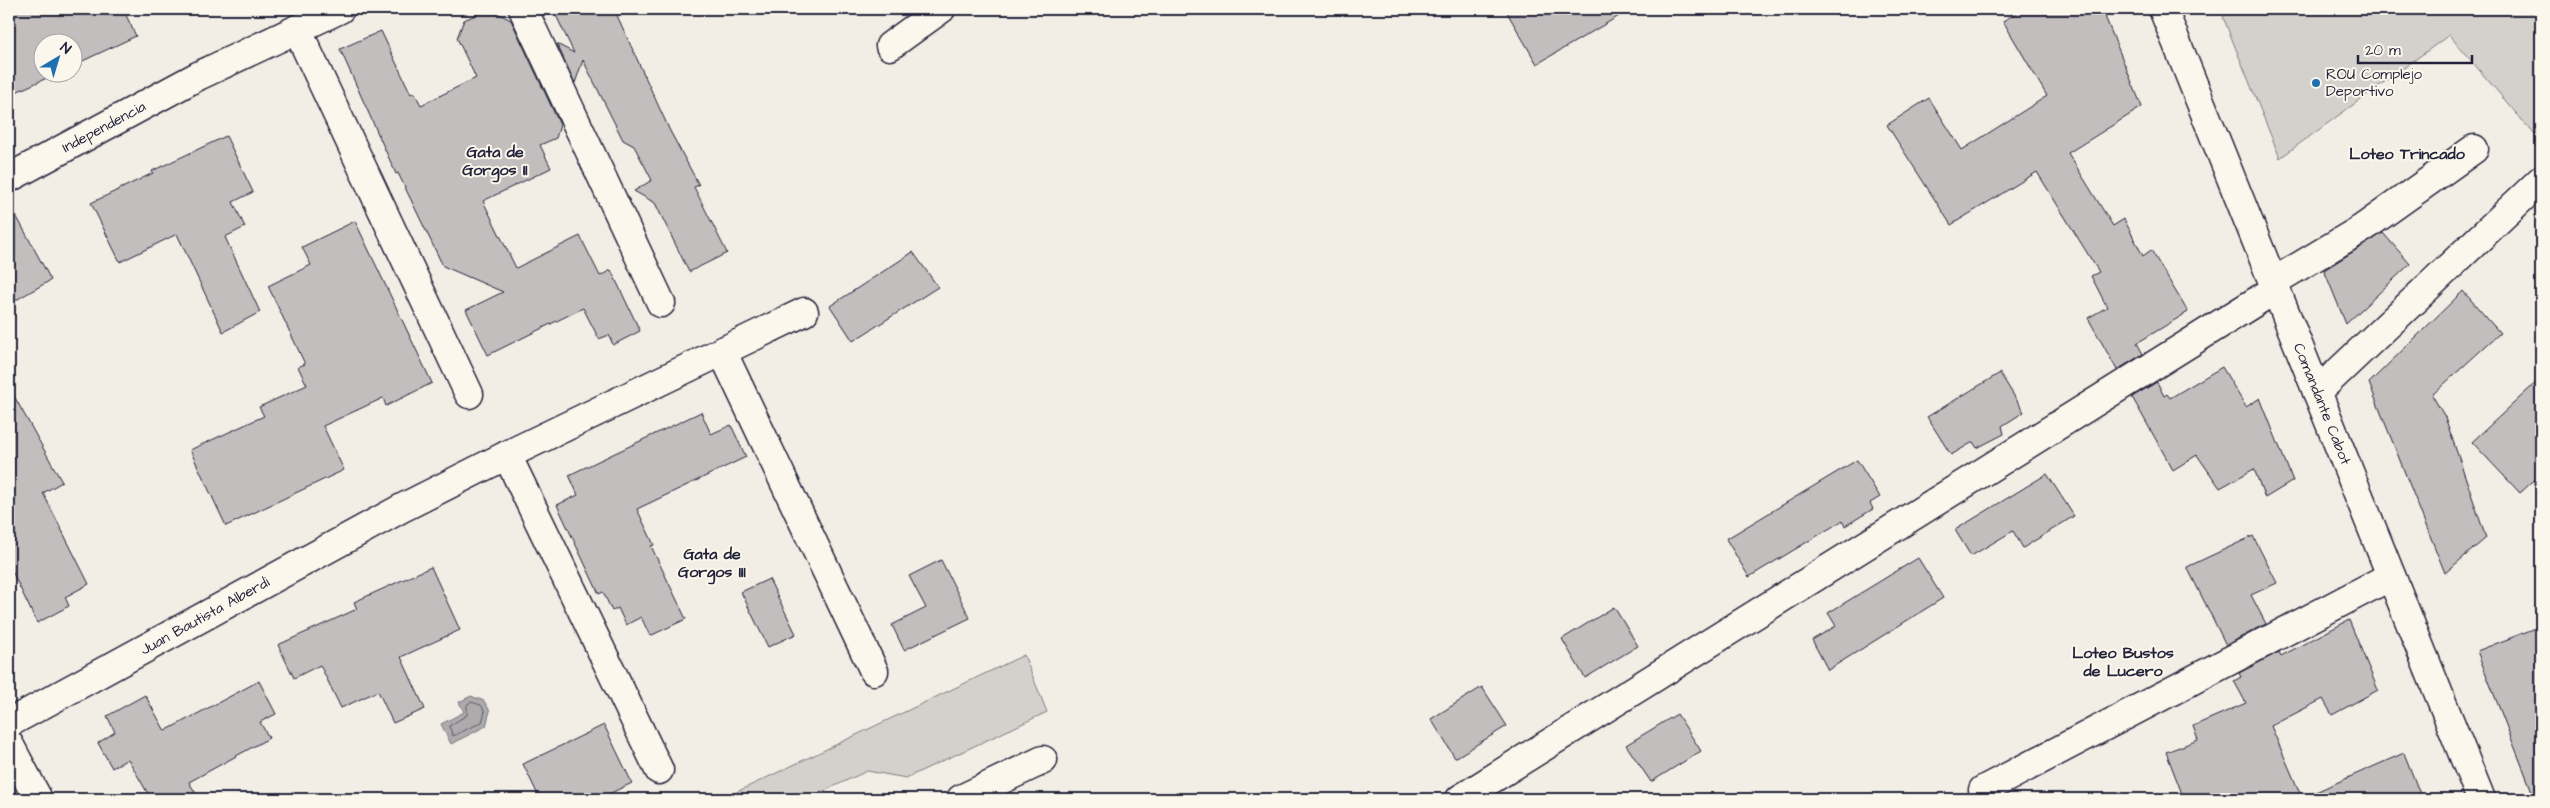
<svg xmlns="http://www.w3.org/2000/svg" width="2550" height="808" viewBox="0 0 2550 808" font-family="'Architects Daughter',sans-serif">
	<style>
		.green { fill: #d4d1cc; stroke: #7b7a84 }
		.water { fill: #aeabad; stroke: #76747f }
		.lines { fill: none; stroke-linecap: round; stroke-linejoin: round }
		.shore { stroke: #5a5969; stroke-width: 1 }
		.building { fill: #c2bebe; stroke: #22223b }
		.minor-casing { stroke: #22223b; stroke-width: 31 }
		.tertiary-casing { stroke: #22223b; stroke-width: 31 }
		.secondary-casing { stroke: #22223b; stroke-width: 31 }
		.minor { stroke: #fbf7ec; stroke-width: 28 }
		.tertiary { stroke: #fbf7ec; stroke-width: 28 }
		.secondary { stroke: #fbf7ec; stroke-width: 28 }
		.poi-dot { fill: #1f6fb2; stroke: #fbf7ec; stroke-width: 2 }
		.labels { text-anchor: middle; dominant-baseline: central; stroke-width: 4; stroke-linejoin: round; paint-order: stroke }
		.poi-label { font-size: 15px; fill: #22223b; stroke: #fbf7ec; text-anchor: start }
		.street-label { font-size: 15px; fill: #22223b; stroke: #fbf7ec }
		.neighbourhood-label { font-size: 16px; font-weight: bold; fill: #22223b; stroke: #fbf7ec }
	</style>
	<rect width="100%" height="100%" fill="#f2eee5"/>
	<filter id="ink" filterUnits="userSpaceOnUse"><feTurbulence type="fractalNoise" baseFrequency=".02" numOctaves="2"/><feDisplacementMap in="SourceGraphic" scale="10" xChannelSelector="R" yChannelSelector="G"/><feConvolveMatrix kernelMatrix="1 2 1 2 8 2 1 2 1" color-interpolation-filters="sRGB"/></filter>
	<g filter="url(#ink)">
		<!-- green -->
		<g class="green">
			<polygon points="2232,9 2541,9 2541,142 2449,35 2280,158 2223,17"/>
			<polygon points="1024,655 1047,712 906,778 867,771 807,799 722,799"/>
		</g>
		<!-- water -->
		<polygon class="water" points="471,696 484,701 490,711 486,726 451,744 441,724 464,712 459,702"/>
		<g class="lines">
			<!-- shore -->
			<polygon class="shore" points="471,702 481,705 485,712 482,722 453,736 449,726 467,715 467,705"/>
		</g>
		<!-- building -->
		<g class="building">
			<polygon points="9,9 123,9 136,36 72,66 72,42 42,42 42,72 60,72 16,92 9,76"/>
			<polygon points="489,9 511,20 560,125 556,138 540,145 551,168 483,201 516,268 580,236 600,276 611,270 640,331 613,345 609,335 599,339 583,308 488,355 466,310 503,292 443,266 398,173 396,174 340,49 381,31 411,94 414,92 421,105 476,78 457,38 464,20"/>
			<polygon points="553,9 614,9 670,131 699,185 694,187 727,253 689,272 655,203 634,191 652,180 634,146 623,140 583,60 575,83 557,44 574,53"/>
			<polygon points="1505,9 1631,9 1537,64"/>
			<polygon points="2023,9 2102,9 2142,107 2068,153 2113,226 2124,219 2143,256 2151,250 2188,312 2137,343 2143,354 2117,370 2088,318 2107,307 2091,276 2099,272 2037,172 1951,225 1887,125 1929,98 1962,150 2047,96 2003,21"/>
			<polygon points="226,136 253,192 233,202 245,227 225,237 260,312 223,332 177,234 120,262 91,203 153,173 152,171"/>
			<polygon points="11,206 51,280 9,304 9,273"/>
			<polygon points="355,221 432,383 386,406 383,398 323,426 344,470 226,526 190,450 264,416 259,407 307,385 298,367 305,364 268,286 311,265 302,247"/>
			<polygon points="2383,233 2410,264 2346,324 2324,270"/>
			<polygon points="913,252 938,287 853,341 830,306"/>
			<polygon points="2463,291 2500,333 2432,395 2445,417 2486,538 2445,573 2369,383"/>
			<polygon points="2222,367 2246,407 2260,398 2293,481 2265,498 2254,469 2220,488 2197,455 2173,470 2132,397 2157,382 2164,396 2167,394 2170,398"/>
			<polygon points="2000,373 2024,412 2002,426 2004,434 1977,448 1973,442 1951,455 1927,417"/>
			<polygon points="2541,378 2541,474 2520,493 2472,442"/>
			<polygon points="9,387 62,482 43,493 89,584 65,597 69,606 37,623 9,565"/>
			<polygon points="701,412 711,434 731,425 746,457 637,509 654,545 651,546 686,619 650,636 641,617 626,625 618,608 612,611 603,592 599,594 557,505 578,495 569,475"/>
			<polygon points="1857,460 1880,497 1870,503 1873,509 1845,526 1842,521 1749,577 1726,539"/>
			<polygon points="2047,474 2074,516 2023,548 2013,531 1971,556 1955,530"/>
			<polygon points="2253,536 2277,583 2251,595 2266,624 2226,645 2187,567"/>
			<polygon points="1918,558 1943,598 1828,670 1812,640 1836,626 1828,613"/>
			<polygon points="941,560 970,618 904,650 892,625 926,608 909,576"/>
			<polygon points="431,567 460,630 401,657 425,709 393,723 378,691 341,708 320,665 294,678 278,645 357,609 354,602"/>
			<polygon points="769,579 796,634 768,647 741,592"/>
			<polygon points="1614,607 1638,646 1585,678 1562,639"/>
			<polygon points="2349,620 2378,690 2332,715 2323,699 2271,726 2302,798 2404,753 2422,799 2184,799 2166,752 2198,740 2193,726 2246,703 2234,681 2241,677 2239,673 2279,652 2281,656"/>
			<polygon points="2541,626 2541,799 2535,799 2477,651"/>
			<polygon points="259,681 276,714 260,722 269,738 189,782 199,799 151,799 128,759 112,768 98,743 115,732 107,716 145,695 165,731"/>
			<polygon points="1482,687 1507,726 1455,758 1431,719"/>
			<polygon points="1677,714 1701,751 1651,782 1626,745"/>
			<polygon points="604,725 632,783 598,799 540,799 523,764"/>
		</g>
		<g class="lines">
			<defs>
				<g id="minor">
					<polyline points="523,9 661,303"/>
					<polyline points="297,29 469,394"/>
					<polyline points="890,46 941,9"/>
					<polyline points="9,178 198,76 340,9"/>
					<polyline points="2273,282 2363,228 2474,149"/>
					<polyline points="722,351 874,671"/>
					<polyline points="2317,392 2541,180"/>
					<polyline points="507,455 659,770"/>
					<polyline points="9,723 402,508 507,455 804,312"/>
					<polyline points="1983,790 2391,576"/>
					<polyline points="961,799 1043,760"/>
					<polyline points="1460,799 2276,289"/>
				</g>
				<polyline id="tertiary" points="9,744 38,799"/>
				<polyline id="secondary" points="2163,9 2481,799"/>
			</defs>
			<!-- minor casing -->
			<use href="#minor" class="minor-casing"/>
			<!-- tertiary casing -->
			<use href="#tertiary" class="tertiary-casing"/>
			<!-- secondary casing -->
			<use href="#secondary" class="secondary-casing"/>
			<!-- minor -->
			<use href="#minor" class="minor"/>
			<!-- tertiary -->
			<use href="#tertiary" class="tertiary"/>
			<!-- secondary -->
			<use href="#secondary" class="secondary"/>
		</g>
	</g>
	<!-- markers -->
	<circle class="poi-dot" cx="2316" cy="83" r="5"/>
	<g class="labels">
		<!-- poi labels -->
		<g class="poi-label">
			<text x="2326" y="74">ROU Complejo<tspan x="2326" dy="17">Deportivo</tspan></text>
		</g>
		<!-- street labels -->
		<g class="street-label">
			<text transform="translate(104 127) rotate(-28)">Independencia</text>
			<text transform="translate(2322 404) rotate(68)">Comandante Cabot</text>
			<text transform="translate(205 616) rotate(-29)">Juan Bautista Alberdi</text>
		</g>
		<!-- neighbourhood labels -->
		<g class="neighbourhood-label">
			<text x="495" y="152">Gata de<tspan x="495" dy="18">Gorgos II</tspan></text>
			<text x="2407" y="154">Loteo Trincado</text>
			<text x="712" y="554">Gata de<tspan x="712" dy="18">Gorgos III</tspan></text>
			<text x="2123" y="653">Loteo Bustos<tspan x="2123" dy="18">de Lucero</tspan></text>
		</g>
	</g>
	<!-- margin -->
	<rect width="2550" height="808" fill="none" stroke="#fbf7ec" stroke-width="30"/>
	<rect x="15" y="15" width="2520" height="778" fill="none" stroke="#22223b" stroke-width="2" filter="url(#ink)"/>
	<!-- north arrow -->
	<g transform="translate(58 58) rotate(38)"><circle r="24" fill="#fbf7ec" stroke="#a4a2a5"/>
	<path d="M0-4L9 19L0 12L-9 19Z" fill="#1f6fb2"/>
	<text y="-8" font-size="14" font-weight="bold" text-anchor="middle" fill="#22223b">N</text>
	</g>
	<!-- scale -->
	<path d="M2358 55v8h114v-8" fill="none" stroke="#22223b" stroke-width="2.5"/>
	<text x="2365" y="55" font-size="15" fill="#22223b" stroke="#fbf7ec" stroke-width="4" paint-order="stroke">20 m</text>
</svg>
